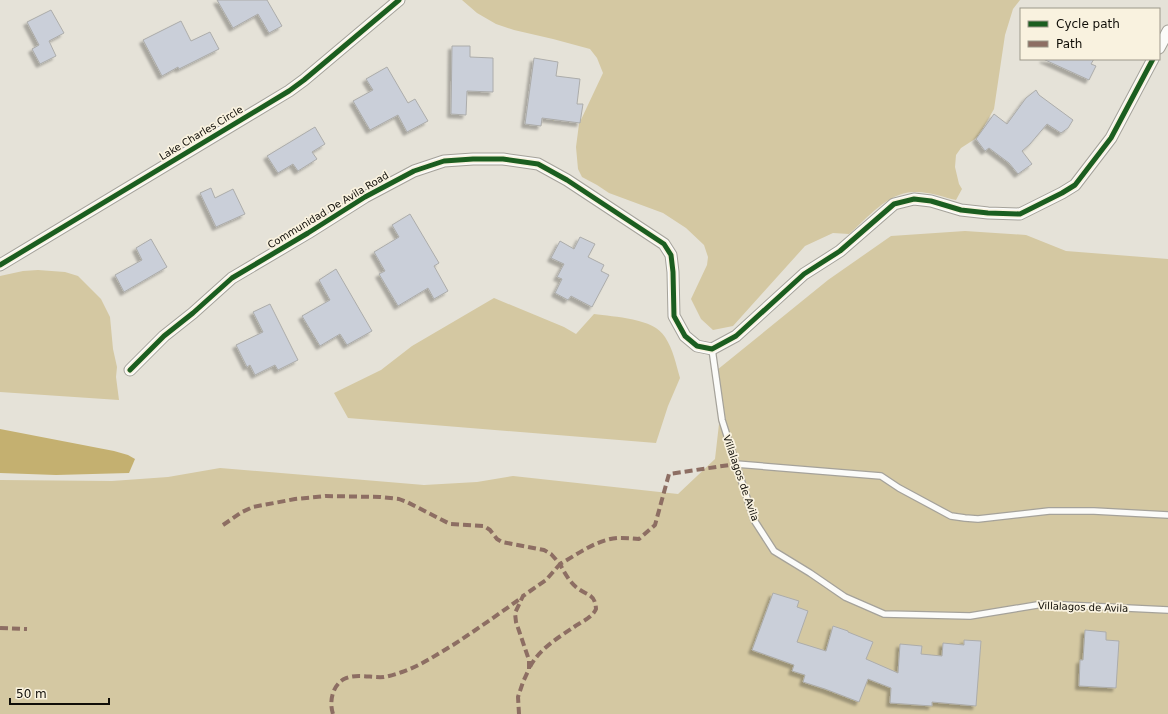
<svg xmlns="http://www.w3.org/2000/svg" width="1168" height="714" viewBox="0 0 1168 714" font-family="'DejaVu Sans',sans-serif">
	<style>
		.green { fill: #d4c8a2 }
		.water { fill: #c4b070 }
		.building { fill: #cacfd9; stroke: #acacaa; filter: url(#shadow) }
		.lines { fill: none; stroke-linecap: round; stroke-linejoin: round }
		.service-casing { stroke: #a5a29a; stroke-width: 8 }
		.minor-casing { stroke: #a5a29a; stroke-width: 13 }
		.service { stroke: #fbfbf9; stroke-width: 5.5 }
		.minor { stroke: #fbfbf9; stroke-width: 11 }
		.quiet { stroke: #8d6e63; stroke-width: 4; stroke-dasharray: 8 4; stroke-linecap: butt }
		.cycleway-casing { stroke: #f9f2df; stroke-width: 8 }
		.cycleway { stroke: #1b5e20; stroke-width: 5 }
		.labels { text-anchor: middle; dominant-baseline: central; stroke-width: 3.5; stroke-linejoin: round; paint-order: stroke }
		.street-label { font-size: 10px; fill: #100e08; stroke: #f9f2df }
	</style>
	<defs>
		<filter id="shadow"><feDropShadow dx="-3.5" dy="3.5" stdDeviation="1" flood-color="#0004"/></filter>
	</defs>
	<rect width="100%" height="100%" fill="#e5e2d8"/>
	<!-- green -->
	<g class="green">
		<path d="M462 0H1020L1013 9 1005 35 994 109 978 137 961 148 956 155 955 167 959 184 962 189 956 200C943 197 928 191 913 192 887 193 868 218 849 234L833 233 805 246 733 326 713 330 701 319 691 299 707 265 708 257 704 245 686 228 663 213 609 193 597 185 582 177 578 169 576 147 579 124 603 73 597 58 590 49 553 39 514 30 496 24 477 13Z"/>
		<polygon points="965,231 1026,235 1066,251 1168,259 1168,714 0,714 0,480 112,481 168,477 220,468 424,485 477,482 513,476 678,494 715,459 719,424 717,370 828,280 891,236"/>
		<polygon points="38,270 65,272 78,276 101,299 110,317 113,349 117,367 116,377 119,400 0,392 0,276 23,271"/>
		<path d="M494 298 564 327 576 334 594 314C614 317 654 318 665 337 673 349 676 364 680 378L668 406 656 443 348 418 334 393 381 370 412 346Z"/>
	</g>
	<!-- water -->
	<polygon class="water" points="0,429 114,451 128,455 135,459 129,473 56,475 0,473"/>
	<!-- building -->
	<g class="building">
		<polygon points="217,0 267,0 282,26 269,33 258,14 233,28"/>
		<polygon points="51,10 64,33 49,41 56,56 40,64 32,49 39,45 27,22"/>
		<polygon points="181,21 191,41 210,32 219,49 179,69 178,67 162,76 143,40"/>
		<polygon points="452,46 470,46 470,57 493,58 493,92 467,91 466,115 451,114"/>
		<polygon points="534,58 558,62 556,76 580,79 577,104 583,104 580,123 542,118 541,126 525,124"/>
		<polygon points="1043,59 1094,59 1091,64 1096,66 1089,80"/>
		<polygon points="387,67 408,103 415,99 428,121 407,132 398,115 370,130 353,101 373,90 366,79"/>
		<polygon points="1036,90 1039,95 1073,120 1068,128 1061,133 1047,124 1030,144 1022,151 1032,164 1018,174 1009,163 989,148 985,151 976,139 994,114 1007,124 1026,98"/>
		<polygon points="315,127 325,144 312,152 317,159 298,171 293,164 278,173 267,156"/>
		<polygon points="211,188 215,198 233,189 245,214 216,227 200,193"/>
		<polygon points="410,214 439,263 434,266 448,291 434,299 428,288 398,306 379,274 385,271 374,252 399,237 392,225"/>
		<polygon points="580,237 595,244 588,257 604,265 601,271 609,275 592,307 571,296 568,300 555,293 562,279 557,277 564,264 551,258 560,241 574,249"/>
		<polygon points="151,239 167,267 124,292 115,275 142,260 136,248"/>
		<polygon points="336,269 372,331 347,345 340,334 320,346 302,316 330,300 319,280"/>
		<polygon points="270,304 298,360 278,370 275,365 255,375 250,365 247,367 236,345 263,332 253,312"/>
		<polygon points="773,593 799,601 797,607 808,611 797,642 826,651 833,626 848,631 848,632 873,642 866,659 898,673 900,644 922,646 921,654 942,656 943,643 964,645 964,640 981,641 976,706 932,702 932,706 890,703 891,688 868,679 859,702 825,689 803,682 805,675 792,671 794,665 752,650"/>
		<polygon points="1085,630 1106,632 1106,640 1119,641 1116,688 1079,686 1080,660 1083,660"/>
	</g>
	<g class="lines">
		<defs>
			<g id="service">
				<polyline points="712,349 722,420 754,520 774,551 810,573 845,597 884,614 970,616 1043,604 1168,610"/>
				<polyline points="736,464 881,476 899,488 951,516 965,518 978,519 1049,511 1094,511 1168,515"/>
			</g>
			<g id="minor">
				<polyline points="1159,48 1168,31"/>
				<polyline points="0,265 289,91 304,80 399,0"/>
				<polyline points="130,370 164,336 193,313 232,278 308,233 365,197 414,171 444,161 473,159 503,159 538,164 567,180 664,244 671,255 673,272 674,316 685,336 697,346 712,349 736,336 804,274 840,251 894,204 914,199 931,201 961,210 988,213 1020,214 1062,193 1075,185 1111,138 1153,59"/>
			</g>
		</defs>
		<!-- service casing -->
		<use href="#service" class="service-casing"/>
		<!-- minor casing -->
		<use href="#minor" class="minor-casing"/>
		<!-- service -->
		<use href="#service" class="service"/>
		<!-- minor -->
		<use href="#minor" class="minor"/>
		<!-- quiet -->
		<g class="quiet">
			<polyline points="223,525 242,512 253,507 295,499 326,496 380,497 399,499 407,502 450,524 484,526 490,530 497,539 502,542 544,550 551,554 560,564 546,580 523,596 515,613 516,622 529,660 529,669 523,682 518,697 519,714"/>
			<polyline points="0,628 27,629"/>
			<path d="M530 667C538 650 559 637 574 627 581 622 592 618 596 609 595 593 587 596 576 587 569 581 564 572 560 564 578 554 596 540 617 538 624 538 631 538 639 539L655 525 669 474 736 464"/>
			<path d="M333 714C329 702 332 686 344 679 356 673 371 678 384 677 390 676 396 674 402 672 420 666 436 655 453 645 476 630 499 614 521 598"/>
		</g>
		<defs>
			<g id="cycleway">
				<polyline points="0,265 289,91 304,80 399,0"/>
				<polyline points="130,370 164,336 193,313 232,278 308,233 365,197 414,171 444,161 473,159 503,159 538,164 567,180 664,244 671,255 673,272 674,316 685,336 697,346 712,349 736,336 804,274 840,251 894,204 914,199 931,201 961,210 988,213 1020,214 1062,193 1075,185 1111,138 1153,59"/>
			</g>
		</defs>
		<!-- cycleway casing -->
		<use href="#cycleway" class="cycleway-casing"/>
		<!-- cycleway -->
		<use href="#cycleway" class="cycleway"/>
	</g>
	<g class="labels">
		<!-- street labels -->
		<g class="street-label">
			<text transform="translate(201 133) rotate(-31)">Lake Charles Circle</text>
			<text transform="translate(328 210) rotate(-31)">Communidad De Avila Road</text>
			<text transform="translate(741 478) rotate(71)">Villalagos de Avila</text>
			<text transform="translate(1083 607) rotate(2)">Villalagos de Avila</text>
		</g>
	</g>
	<!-- legend -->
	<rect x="1020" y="8" width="140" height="52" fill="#f9f2df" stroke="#9c9789"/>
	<rect x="1028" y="21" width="20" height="6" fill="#1b5e20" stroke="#9c9789"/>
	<text x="1056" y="28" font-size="12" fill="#100e08">Cycle path</text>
	<rect x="1028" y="41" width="20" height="6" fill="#8d6e63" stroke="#9c9789"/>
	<text x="1056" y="48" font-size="12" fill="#100e08">Path</text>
	<!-- scale -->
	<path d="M10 698v6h99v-6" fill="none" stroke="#100e08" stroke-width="2"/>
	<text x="16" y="698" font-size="12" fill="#100e08" stroke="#f9f2df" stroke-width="3" paint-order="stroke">50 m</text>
</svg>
